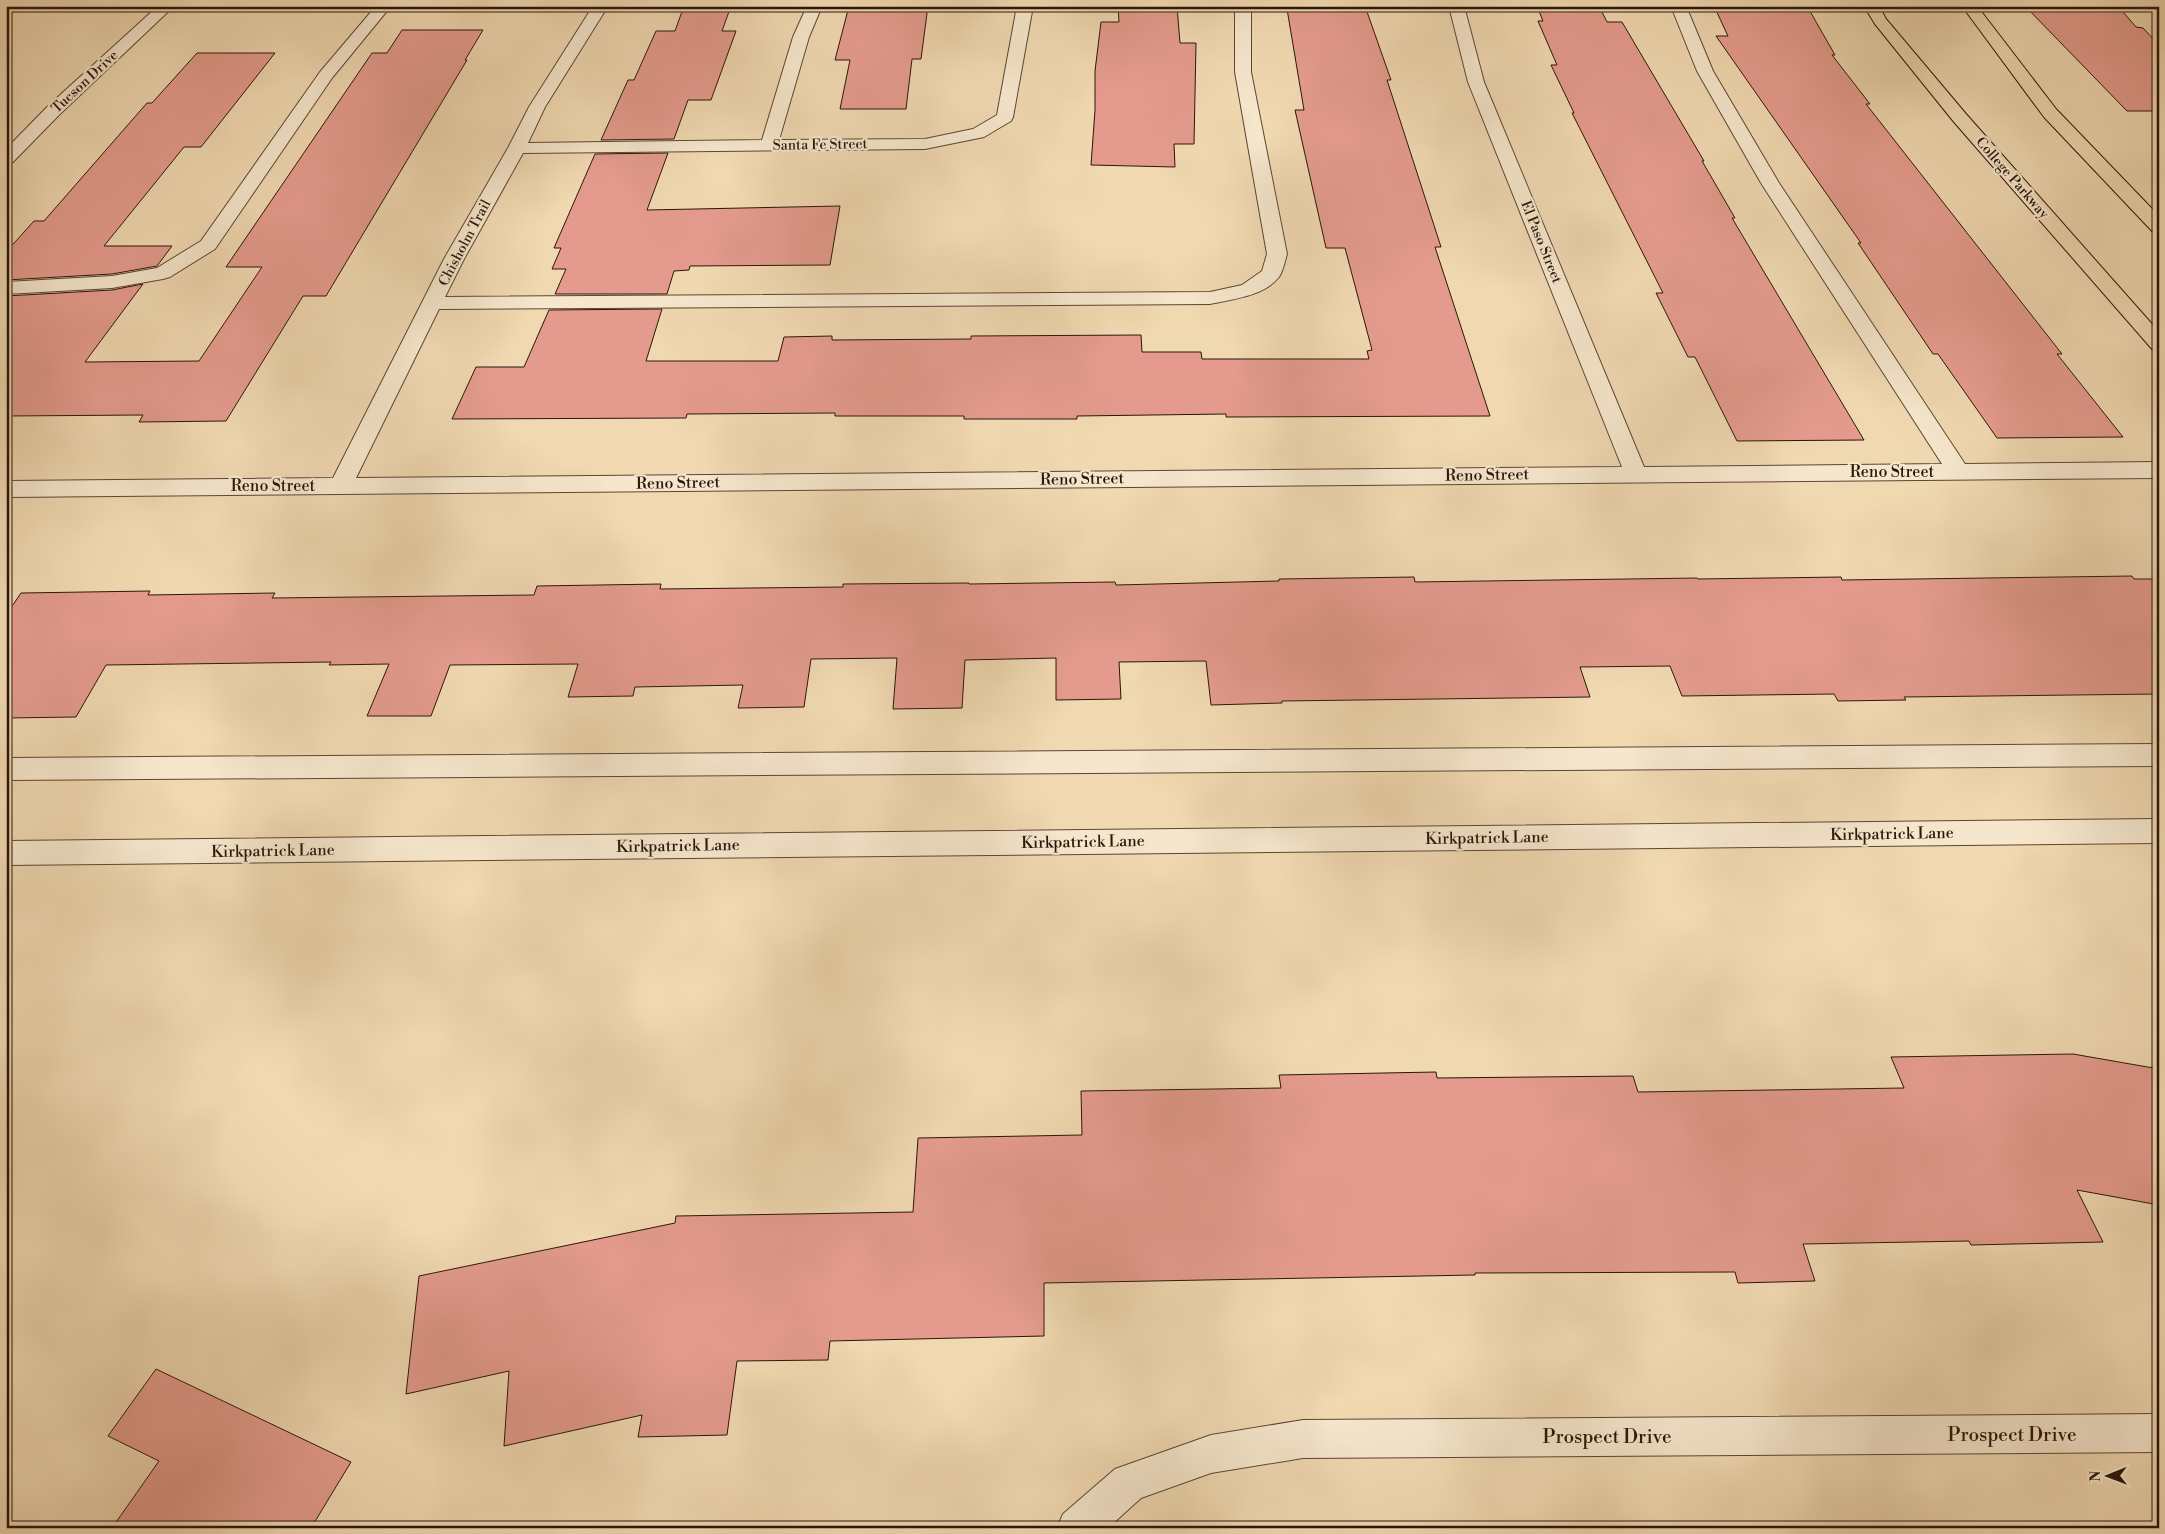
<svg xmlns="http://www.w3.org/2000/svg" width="2165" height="1534" viewBox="0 0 2165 1534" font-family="'Libre Bodoni',serif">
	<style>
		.building { fill: #e49b8d; stroke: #2a160a }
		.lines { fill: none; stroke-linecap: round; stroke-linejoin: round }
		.minor-casing { stroke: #5c4634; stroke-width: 2 }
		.major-casing { stroke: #2a160a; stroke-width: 2 }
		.minor { fill: #f5e6cc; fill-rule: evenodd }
		.major { fill: #f0d8b1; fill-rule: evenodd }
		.labels { text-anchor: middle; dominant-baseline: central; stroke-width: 4.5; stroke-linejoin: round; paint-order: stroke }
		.far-street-label { font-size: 14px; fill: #2a160a; stroke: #f5e6cc }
		.street-label { font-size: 16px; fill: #2a160a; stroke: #f5e6cc }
		.near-street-label { font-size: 19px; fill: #2a160a; stroke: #f5e6cc }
	</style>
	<rect width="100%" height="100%" fill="#f0d8b1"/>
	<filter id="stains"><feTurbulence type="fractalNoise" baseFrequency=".004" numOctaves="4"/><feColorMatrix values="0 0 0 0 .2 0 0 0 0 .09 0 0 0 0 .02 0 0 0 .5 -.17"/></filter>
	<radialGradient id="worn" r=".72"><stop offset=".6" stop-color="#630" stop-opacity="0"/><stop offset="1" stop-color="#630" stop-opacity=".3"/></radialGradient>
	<!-- building -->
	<g class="building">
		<polygon points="684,6 731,6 722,31 736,31 711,100 688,100 674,139 601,140 628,80 634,80 656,31 675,31"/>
		<polygon points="849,6 928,6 921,59 912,59 906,109 840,109 850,60 835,60"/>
		<polygon points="1118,6 1177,6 1180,43 1196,43 1194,144 1174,144 1175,167 1091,165 1095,110 1095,71 1101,22 1119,22"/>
		<polygon points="1310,6 1365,6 1391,80 1387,80 1441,247 1435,247 1490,416 1226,417 1226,414 1077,416 1077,419 964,419 964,416 835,416 835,413 687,414 686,418 452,419 476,367 524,367 549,310 662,309 646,361 778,361 784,337 832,336 832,340 971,339 971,336 1141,335 1142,352 1201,352 1202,359 1369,359 1367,351 1372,350 1345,248 1326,248 1295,110 1304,110 1287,9 1311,9"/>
		<polygon points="1537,6 1599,6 1607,22 1622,22 1704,161 1702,161 1735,218 1732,218 1864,440 1737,441 1695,357 1688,357 1656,293 1663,293 1572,113 1574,113 1551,65 1557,65 1538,21 1543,21"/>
		<polygon points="1714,6 1807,6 1835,55 1832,55 1870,104 1866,104 2062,354 2057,354 2123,437 1997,438 1938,354 1933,354 1858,243 1861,243 1716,36 1728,36"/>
		<polygon points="2025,6 2118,6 2136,27 2143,28 2159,45 2159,111 2127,111"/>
		<polygon points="402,30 483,30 465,60 467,60 326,296 303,296 226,421 139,422 143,415 6,416 6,296 112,290 143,284 85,362 199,361 262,267 226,267 372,53 387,53"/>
		<polygon points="197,53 275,53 201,147 184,147 104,246 172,246 157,266 112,274 6,280 6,252 34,221 44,221 147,103 152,103"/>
		<polygon points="668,153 647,210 840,206 830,265 690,266 689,270 674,271 667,294 555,294 566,269 552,269 561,248 554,248 595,154"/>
		<polygon points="2132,576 2134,579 2159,579 2159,694 1904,697 1906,700 1838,701 1834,694 1682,696 1670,666 1580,667 1590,697 1282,701 1282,703 1211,705 1206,661 1119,662 1121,699 1056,700 1056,658 965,660 962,708 893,709 897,658 811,659 804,707 738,708 743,685 635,687 633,696 568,697 578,664 450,665 431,716 367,716 389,664 329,665 331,662 106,665 76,717 6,718 6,615 21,593 150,591 148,595 275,593 272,598 534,595 537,586 661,584 660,589 843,587 843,584 969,583 969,584 1115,582 1116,585 1279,581 1279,579 1414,577 1415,582 1697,578 1698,579 1841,577 1842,580"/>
		<polygon points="2073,1054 2159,1069 2159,1205 2077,1190 2103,1242 1971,1245 1969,1241 1803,1244 1815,1281 1738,1283 1735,1272 1475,1273 1475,1275 1044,1283 1044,1336 830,1341 828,1360 737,1361 727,1435 638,1437 642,1415 504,1446 509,1371 406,1394 419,1276 675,1223 676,1216 913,1212 918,1138 1082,1135 1081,1091 1281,1088 1279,1075 1436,1072 1437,1078 1633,1076 1638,1092 1904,1088 1891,1057"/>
		<polygon points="156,1369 351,1462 311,1528 112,1528 159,1461 108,1436"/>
	</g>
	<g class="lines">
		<defs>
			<g id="minor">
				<polygon points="158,6 174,6 60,114 12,163 6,164 6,149 48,106"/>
				<polygon points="376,6 391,6 332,78 215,249 170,277 163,279 112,288 6,294 6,282 112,276 157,268 201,241 320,72"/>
				<path d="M593 6H608L545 107 528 143 762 140 793 37 807 6H822L809 37 779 140 925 139 973 129 997 115 1017 6H1033L1013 117 1011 121 984 137 925 149 523 153 464 259 445 297 1210 292 1242 285 1262 271 1267 254 1235 72V6H1251V72L1287 254C1285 261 1283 271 1279 277 1264 296 1233 299 1210 304L439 309 356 478 1622 467 1468 82 1449 6H1464L1484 82 1644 467 1942 464 1761 183 1697 71 1671 6H1686L1713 71 1779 183 1965 464 2159 462V478L6 497V481L333 478 444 259 508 148 529 107Z"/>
				<polygon points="2159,744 2159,766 6,780 6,758"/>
				<polygon points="2159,819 2159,843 6,865 6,841"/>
				<polygon points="2159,1414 2159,1452 1303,1458 1211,1473 1141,1498 1108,1528 1057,1528 1063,1514 1115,1469 1211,1435 1303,1420"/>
			</g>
			<g id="major">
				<polygon points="1864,6 1879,6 1886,19 1966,114 2159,332 2159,351 2152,349 1954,122 1875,24"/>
				<polygon points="1962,6 1977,6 2056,109 2159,216 2159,233 2152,231 2044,117"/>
			</g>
		</defs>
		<!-- minor casing -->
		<use href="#minor" class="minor-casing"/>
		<!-- major casing -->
		<use href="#major" class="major-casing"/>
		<!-- minor -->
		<use href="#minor" class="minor"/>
		<!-- major -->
		<use href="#major" class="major"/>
	</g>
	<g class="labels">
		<!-- far-street labels -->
		<g class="far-street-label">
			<text transform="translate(85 82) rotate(-43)">Tucson Drive</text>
			<text transform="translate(820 145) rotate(-1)">Santa Fe Street</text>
			<text transform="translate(2012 178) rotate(49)">College Parkway</text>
			<text transform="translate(1541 242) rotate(68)">El Paso Street</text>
			<text transform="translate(465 243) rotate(-62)">Chisholm Trail</text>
		</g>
		<!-- street labels -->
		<g class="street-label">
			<text x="1892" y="472">Reno Street</text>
			<text transform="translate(1487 475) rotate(-1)">Reno Street</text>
			<text transform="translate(1082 479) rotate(-1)">Reno Street</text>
			<text transform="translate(678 483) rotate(-1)">Reno Street</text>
			<text x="273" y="486">Reno Street</text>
			<text transform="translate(1892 834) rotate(-1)">Kirkpatrick Lane</text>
			<text transform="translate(1487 838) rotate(-1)">Kirkpatrick Lane</text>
			<text transform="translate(1083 842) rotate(-1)">Kirkpatrick Lane</text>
			<text transform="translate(678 846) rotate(-1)">Kirkpatrick Lane</text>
			<text transform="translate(273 851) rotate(-1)">Kirkpatrick Lane</text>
		</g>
		<!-- near-street labels -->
		<g class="near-street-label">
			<text x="2012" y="1435">Prospect Drive</text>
			<text x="1607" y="1437">Prospect Drive</text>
		</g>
	</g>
	<!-- margin -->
	<rect width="2165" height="1534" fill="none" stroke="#f0d8b1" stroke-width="25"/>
	<rect x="8" y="8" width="2150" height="1519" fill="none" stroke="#2a160a" stroke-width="2.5"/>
	<rect x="12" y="12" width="2140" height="1509" fill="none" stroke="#2a160a"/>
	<!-- north arrow -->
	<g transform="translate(2108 1476) rotate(269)" stroke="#f5e6cc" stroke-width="4" paint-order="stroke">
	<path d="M0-4L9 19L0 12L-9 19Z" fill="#2a160a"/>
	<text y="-8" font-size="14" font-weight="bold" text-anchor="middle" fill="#2a160a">N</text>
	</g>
	<rect width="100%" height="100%" filter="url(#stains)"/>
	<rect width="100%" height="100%" fill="url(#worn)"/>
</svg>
